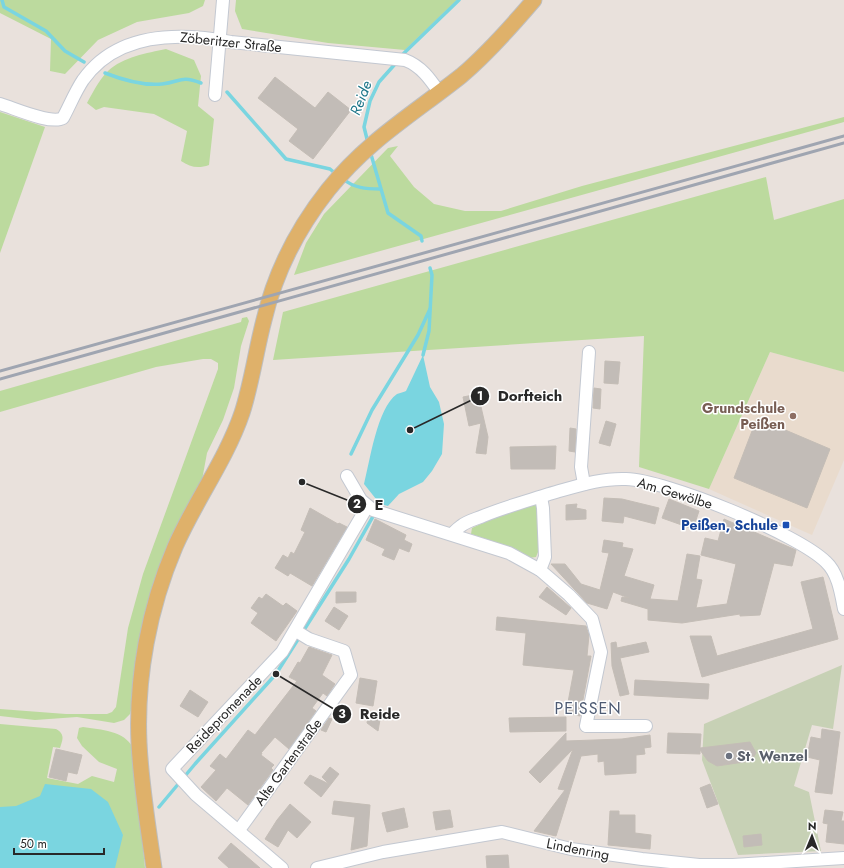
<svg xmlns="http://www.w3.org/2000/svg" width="844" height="868" viewBox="0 0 844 868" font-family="Jost,sans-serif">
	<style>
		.education { fill: #e9dbcd }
		.green { fill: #bcda9e }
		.cemetery { fill: #c7d1b5 }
		.water { fill: #7ad5e0 }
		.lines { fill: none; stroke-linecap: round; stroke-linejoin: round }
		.stream { stroke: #7ad5e0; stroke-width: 3.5 }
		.building { fill: #c2bcb7; stroke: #c4bdb6 }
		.minor-casing { stroke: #c3c8d1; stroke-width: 14 }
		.major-casing { stroke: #bebebe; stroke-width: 17 }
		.minor { stroke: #fff; stroke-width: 12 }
		.major { stroke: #dfb16a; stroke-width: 15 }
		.rail { stroke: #9fa5b1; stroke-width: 3 }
		.education-dot { fill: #8d6e63; stroke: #fff; stroke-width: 1.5 }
		.transit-dot { fill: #1a4fb4; stroke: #fff; stroke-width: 1.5 }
		.worship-dot { fill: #6b7280; stroke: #fff; stroke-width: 1.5 }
		.labels { text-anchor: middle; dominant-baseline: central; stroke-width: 3; stroke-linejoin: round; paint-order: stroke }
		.street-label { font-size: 14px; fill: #282828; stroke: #fff }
		.education-label { font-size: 14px; font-weight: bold; fill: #785e54; stroke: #fff; text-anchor: end }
		.transit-label { font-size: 14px; font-weight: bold; fill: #164399; stroke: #fff; text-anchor: end }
		.worship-label { font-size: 14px; font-weight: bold; fill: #5b616d; stroke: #fff; text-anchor: start }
		.water-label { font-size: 15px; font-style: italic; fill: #1c7588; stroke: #fff }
		.quarter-label { font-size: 16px; letter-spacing: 1px; fill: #4e5b73; stroke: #fff }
		.leader { fill: none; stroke: #282828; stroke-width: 1.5 }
		.callout-dot { fill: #282828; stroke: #fff; stroke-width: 1.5 }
		.mark-label { font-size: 12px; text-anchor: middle; font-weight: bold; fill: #fff }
		.callout-label { font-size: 15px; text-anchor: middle; font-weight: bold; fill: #282828; stroke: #fff; stroke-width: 3; stroke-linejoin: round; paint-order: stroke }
	</style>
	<rect width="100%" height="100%" fill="#e9e1dc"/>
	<!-- education -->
	<polygon class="education" points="770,352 844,372 844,460 812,535 709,489"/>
	<!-- green -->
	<g class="green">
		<polygon points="0,0 205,0 203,6 189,13 137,22 98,40 65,74 50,71 51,39 0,13"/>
		<polygon points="236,0 457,0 405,50 328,43 242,29 235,11"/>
		<path d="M166 49 194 60 201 76 198 106 214 119 209 165C198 169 190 167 181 161L187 131 154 114 104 107 96 110 87 103C93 92 99 80 108 71 123 57 147 53 166 49Z"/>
		<polygon points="0,112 45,127 0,253"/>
		<polygon points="844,117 844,122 294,275 306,243 324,214 388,148 398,146 390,156 414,187 434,204 465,211 501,211 582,186"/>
		<polygon points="766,177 774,220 844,199 844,372 770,352 709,489 639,467 644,336 273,360 283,312"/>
		<polygon points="247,317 249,321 241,346 234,388 223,420 207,453 202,480 184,513 130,714 124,720 114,723 77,717 35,720 0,716 0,709 66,714 107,714 112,712 116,707 128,628 143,574 218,369 218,363 211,359 203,359 156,367 0,412 0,391 241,322 242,318"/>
		<polygon points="537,503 540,547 536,557 529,558 516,549 471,534 472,528 496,517"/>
		<path d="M0 724 56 729C65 734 63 739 60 748L53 747 47 778 78 784 92 776 114 782 117 769 99 762 82 746 77 738 79 728 83 727C101 730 124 730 133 748L145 868H112L28 803 9 809 0 808Z"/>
	</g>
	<!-- cemetery -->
	<polygon class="cemetery" points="842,665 833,729 812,725 794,786 809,792 821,851 738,855 702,760 704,724"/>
	<!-- water -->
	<g class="water">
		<path d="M423 355 430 387 439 402 444 424 442 454 432 471 423 482 399 494 388 506 380 504 364 484C370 461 377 408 397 394 400 393 404 392 406 391Z"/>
		<polygon points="45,784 91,789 108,802 123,835 115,868 0,868 0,807 16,806 40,796"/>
	</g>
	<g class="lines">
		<!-- stream -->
		<g class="stream">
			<polyline points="2,0 4,7 46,31 65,51 84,62"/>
			<polyline points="401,56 459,0"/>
			<path d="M105 73C123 80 143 86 162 84 181 82 180 75 201 83"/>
			<polyline points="227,92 286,159 330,169 336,174"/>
			<polyline points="368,143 364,127 370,101 379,82 396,63"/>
			<polyline points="370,151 388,213 421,236 422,241"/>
			<path d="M343 179C354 188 366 189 380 189"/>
			<polyline points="423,355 429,331 432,275 430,268"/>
			<polyline points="351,454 372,410 418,335 430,309"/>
			<polyline points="159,807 195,764 276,674 349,559 380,504"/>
		</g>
	</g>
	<!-- building -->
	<g class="building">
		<polygon points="275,77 315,108 328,92 351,110 313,159 289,141 298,129 258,98"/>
		<polygon points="605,361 620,362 618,384 604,383"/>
		<polygon points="594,388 601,389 600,409 593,408"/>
		<polygon points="478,394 488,437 486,454 476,453 481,423 469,426 463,397"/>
		<polygon points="757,418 830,449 807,508 734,478"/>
		<polygon points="606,421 616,424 610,446 599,443"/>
		<polygon points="570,428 576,429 575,452 569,451"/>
		<polygon points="556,446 555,469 511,469 510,447"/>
		<polygon points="604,498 622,499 659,508 655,524 624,516 623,523 602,521"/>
		<polygon points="669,499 699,511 693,529 662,518"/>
		<polygon points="577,504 576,508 586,510 586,519 566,520 566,505"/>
		<polygon points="310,508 338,524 339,523 347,527 312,586 290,573 288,576 275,568 283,555 288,558 291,552 294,554 305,532 301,530"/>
		<polygon points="375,519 406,535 404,540 412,544 409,552 399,548 394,560 382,555 385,549 366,540"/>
		<polygon points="724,519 796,550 792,566 774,563 760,615 740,616 740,614 682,623 648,620 648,609 621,601 622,597 629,598 613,592 607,609 587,603 551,564 565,564 581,584 600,590 609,553 602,552 604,540 623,543 622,547 633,549 624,576 654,585 650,599 678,601 687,554 700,556 696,579 702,580 696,608 727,604 736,564 701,555 705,538 718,541"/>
		<polygon points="823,577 838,639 702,677 690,636 711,636 717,656 813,629 801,582"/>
		<polygon points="547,587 571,608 566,615 539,597"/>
		<polygon points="336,592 356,592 356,602 336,603"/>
		<polygon points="266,594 283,606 286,603 297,611 276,641 251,623 258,613 251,608 259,597 262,599"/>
		<polygon points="334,607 348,616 339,630 325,621"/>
		<polygon points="497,617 586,626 589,635 587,656 591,656 580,716 566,713 574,670 523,665 526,633 496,630"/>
		<polygon points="616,642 617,648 646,642 649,652 620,658 629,694 620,696 612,666 611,643"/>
		<polygon points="309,647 332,655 322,675 335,684 327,696 323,693 312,708 316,711 289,749 275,737 261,753 262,753 261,755 274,765 271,768 273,770 248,805 227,788 216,801 201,787 216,770 210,766 220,754 226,759 248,730 255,735 297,681 289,677 298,662 300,663"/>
		<polygon points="360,678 377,681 373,706 356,703"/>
		<polygon points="635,680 709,684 708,699 634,695"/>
		<polygon points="190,690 208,702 198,717 180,706"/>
		<polygon points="369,711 381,714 378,731 367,723"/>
		<polygon points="566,717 566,731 510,732 509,718"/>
		<polygon points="329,718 332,719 326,732 321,730"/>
		<polygon points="822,729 840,732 832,794 815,792 820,760 807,757 811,737 821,739"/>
		<polygon points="566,733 566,741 622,739 650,735 651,747 644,748 645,754 636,755 636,773 605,775 604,761 598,762 598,754 581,756 556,836 534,831 565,790 558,789 573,749 540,783 529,772"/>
		<polygon points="668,733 701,734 700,748 750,742 756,753 751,761 717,766 708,761 700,750 700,754 667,753"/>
		<polygon points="56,749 82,755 77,774 68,772 66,781 49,777"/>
		<polygon points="330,767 339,774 321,797 304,783 310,775 329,784 322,777"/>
		<polygon points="710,784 718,804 707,808 700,788"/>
		<polygon points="334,801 370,805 367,846 351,850 355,817 332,814"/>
		<polygon points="290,804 311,822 297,838 288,830 278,847 265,839 277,820"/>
		<polygon points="404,808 408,827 387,832 382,813"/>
		<polygon points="450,810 453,827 436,830 433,812"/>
		<polygon points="825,810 843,812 841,821 844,821 844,844 826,842 828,824 823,823"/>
		<polygon points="610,811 619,811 619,815 635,815 635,833 651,835 650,849 608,845"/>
		<polygon points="761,834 762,845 744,847 743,836"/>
		<polygon points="231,843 260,868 229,868 218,858"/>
		<polygon points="508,855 509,868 487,868 486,856"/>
	</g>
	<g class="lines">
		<defs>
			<g id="minor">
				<polyline points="215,95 223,0"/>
				<path d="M0 104C14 108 51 125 63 118 70 105 75 92 83 80 117 32 179 32 231 42L405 60C421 66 430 79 439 92"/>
				<polyline points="347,476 361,500 373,510 509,553 540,570 569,595 592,619 601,652 586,726 646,726"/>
				<polyline points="584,484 581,467 589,352"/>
				<path d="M452 534C455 531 458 528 461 526 467 521 476 519 483 516 505 507 527 501 549 494 575 487 599 478 626 479 666 480 798 534 826 562 838 573 841 593 844 609"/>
				<polyline points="540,570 545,557 543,508 541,497"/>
				<polyline points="239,830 351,675 344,651 309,639 296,631"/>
				<polyline points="282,868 196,795 172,769 282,652 367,507"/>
				<polyline points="317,868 383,852 502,832 571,849 642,859 699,865 733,865 844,858"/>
			</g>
			<path id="major" d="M154 868C148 827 141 785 139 743 136 677 149 608 175 547 195 501 226 460 242 413 252 382 256 350 264 320 275 273 298 228 328 190 367 141 413 114 461 76 488 53 511 27 534 0"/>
		</defs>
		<!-- minor casing -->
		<use href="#minor" class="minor-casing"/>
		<!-- major casing -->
		<use href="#major" class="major-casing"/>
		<!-- minor -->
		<use href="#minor" class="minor"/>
		<!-- major -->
		<use href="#major" class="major"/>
		<!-- rail -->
		<g class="rail">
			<polyline points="0,371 844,136"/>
			<polyline points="0,379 844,143"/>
		</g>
	</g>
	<!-- markers -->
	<circle class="education-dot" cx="793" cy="416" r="4"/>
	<rect class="transit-dot" x="782" y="521" width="8" height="8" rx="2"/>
	<circle class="worship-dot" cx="729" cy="756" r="4"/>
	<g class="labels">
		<!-- street labels -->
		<g class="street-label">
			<text transform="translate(231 42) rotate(6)">Zöberitzer Straße</text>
			<text transform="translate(675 493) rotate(17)">Am Gewölbe</text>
			<text transform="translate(224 714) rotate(-46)">Reidepromenade</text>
			<text transform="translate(288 762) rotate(-54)">Alte Gartenstraße</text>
			<text transform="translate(578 849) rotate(11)">Lindenring</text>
		</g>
		<!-- education labels -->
		<g class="education-label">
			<text x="785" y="408">Grundschule<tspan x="785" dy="16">Peißen</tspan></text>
		</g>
		<!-- transit labels -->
		<g class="transit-label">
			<text x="778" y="525">Peißen, Schule</text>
		</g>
		<!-- worship labels -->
		<g class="worship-label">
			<text x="737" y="756">St. Wenzel</text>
		</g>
		<!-- water labels -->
		<g class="water-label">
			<text transform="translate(361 98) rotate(-69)">Reide</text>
		</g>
		<!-- quarter labels -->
		<g class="quarter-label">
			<text x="588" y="708">PEISSEN</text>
		</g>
	</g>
	<!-- callouts -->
	<path class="leader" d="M410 430L480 396M302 482L357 504M276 674L342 714"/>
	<g class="callout-dot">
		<circle cx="410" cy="430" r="4"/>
		<circle cx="302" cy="482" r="4"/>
		<circle cx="276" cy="674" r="4"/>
		<circle cx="480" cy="396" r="10"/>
		<circle cx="357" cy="504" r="10"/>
		<circle cx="342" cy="714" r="10"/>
	</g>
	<g class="mark-label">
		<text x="480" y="400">1</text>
		<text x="357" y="508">2</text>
		<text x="342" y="718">3</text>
	</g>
	<g class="callout-label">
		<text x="530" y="401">Dorfteich</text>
		<text x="379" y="510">E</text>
		<text x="380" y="719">Reide</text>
	</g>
	<!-- north arrow -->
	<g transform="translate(812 836) rotate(1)" stroke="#ffffff" stroke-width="3" paint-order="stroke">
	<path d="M0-3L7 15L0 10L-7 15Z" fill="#282828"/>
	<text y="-6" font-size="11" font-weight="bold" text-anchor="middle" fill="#282828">N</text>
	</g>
	<!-- scale -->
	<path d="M14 848v6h90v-6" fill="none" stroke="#282828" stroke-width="2"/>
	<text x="20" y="848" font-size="12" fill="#282828" stroke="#ffffff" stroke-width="3" paint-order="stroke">50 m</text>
</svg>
